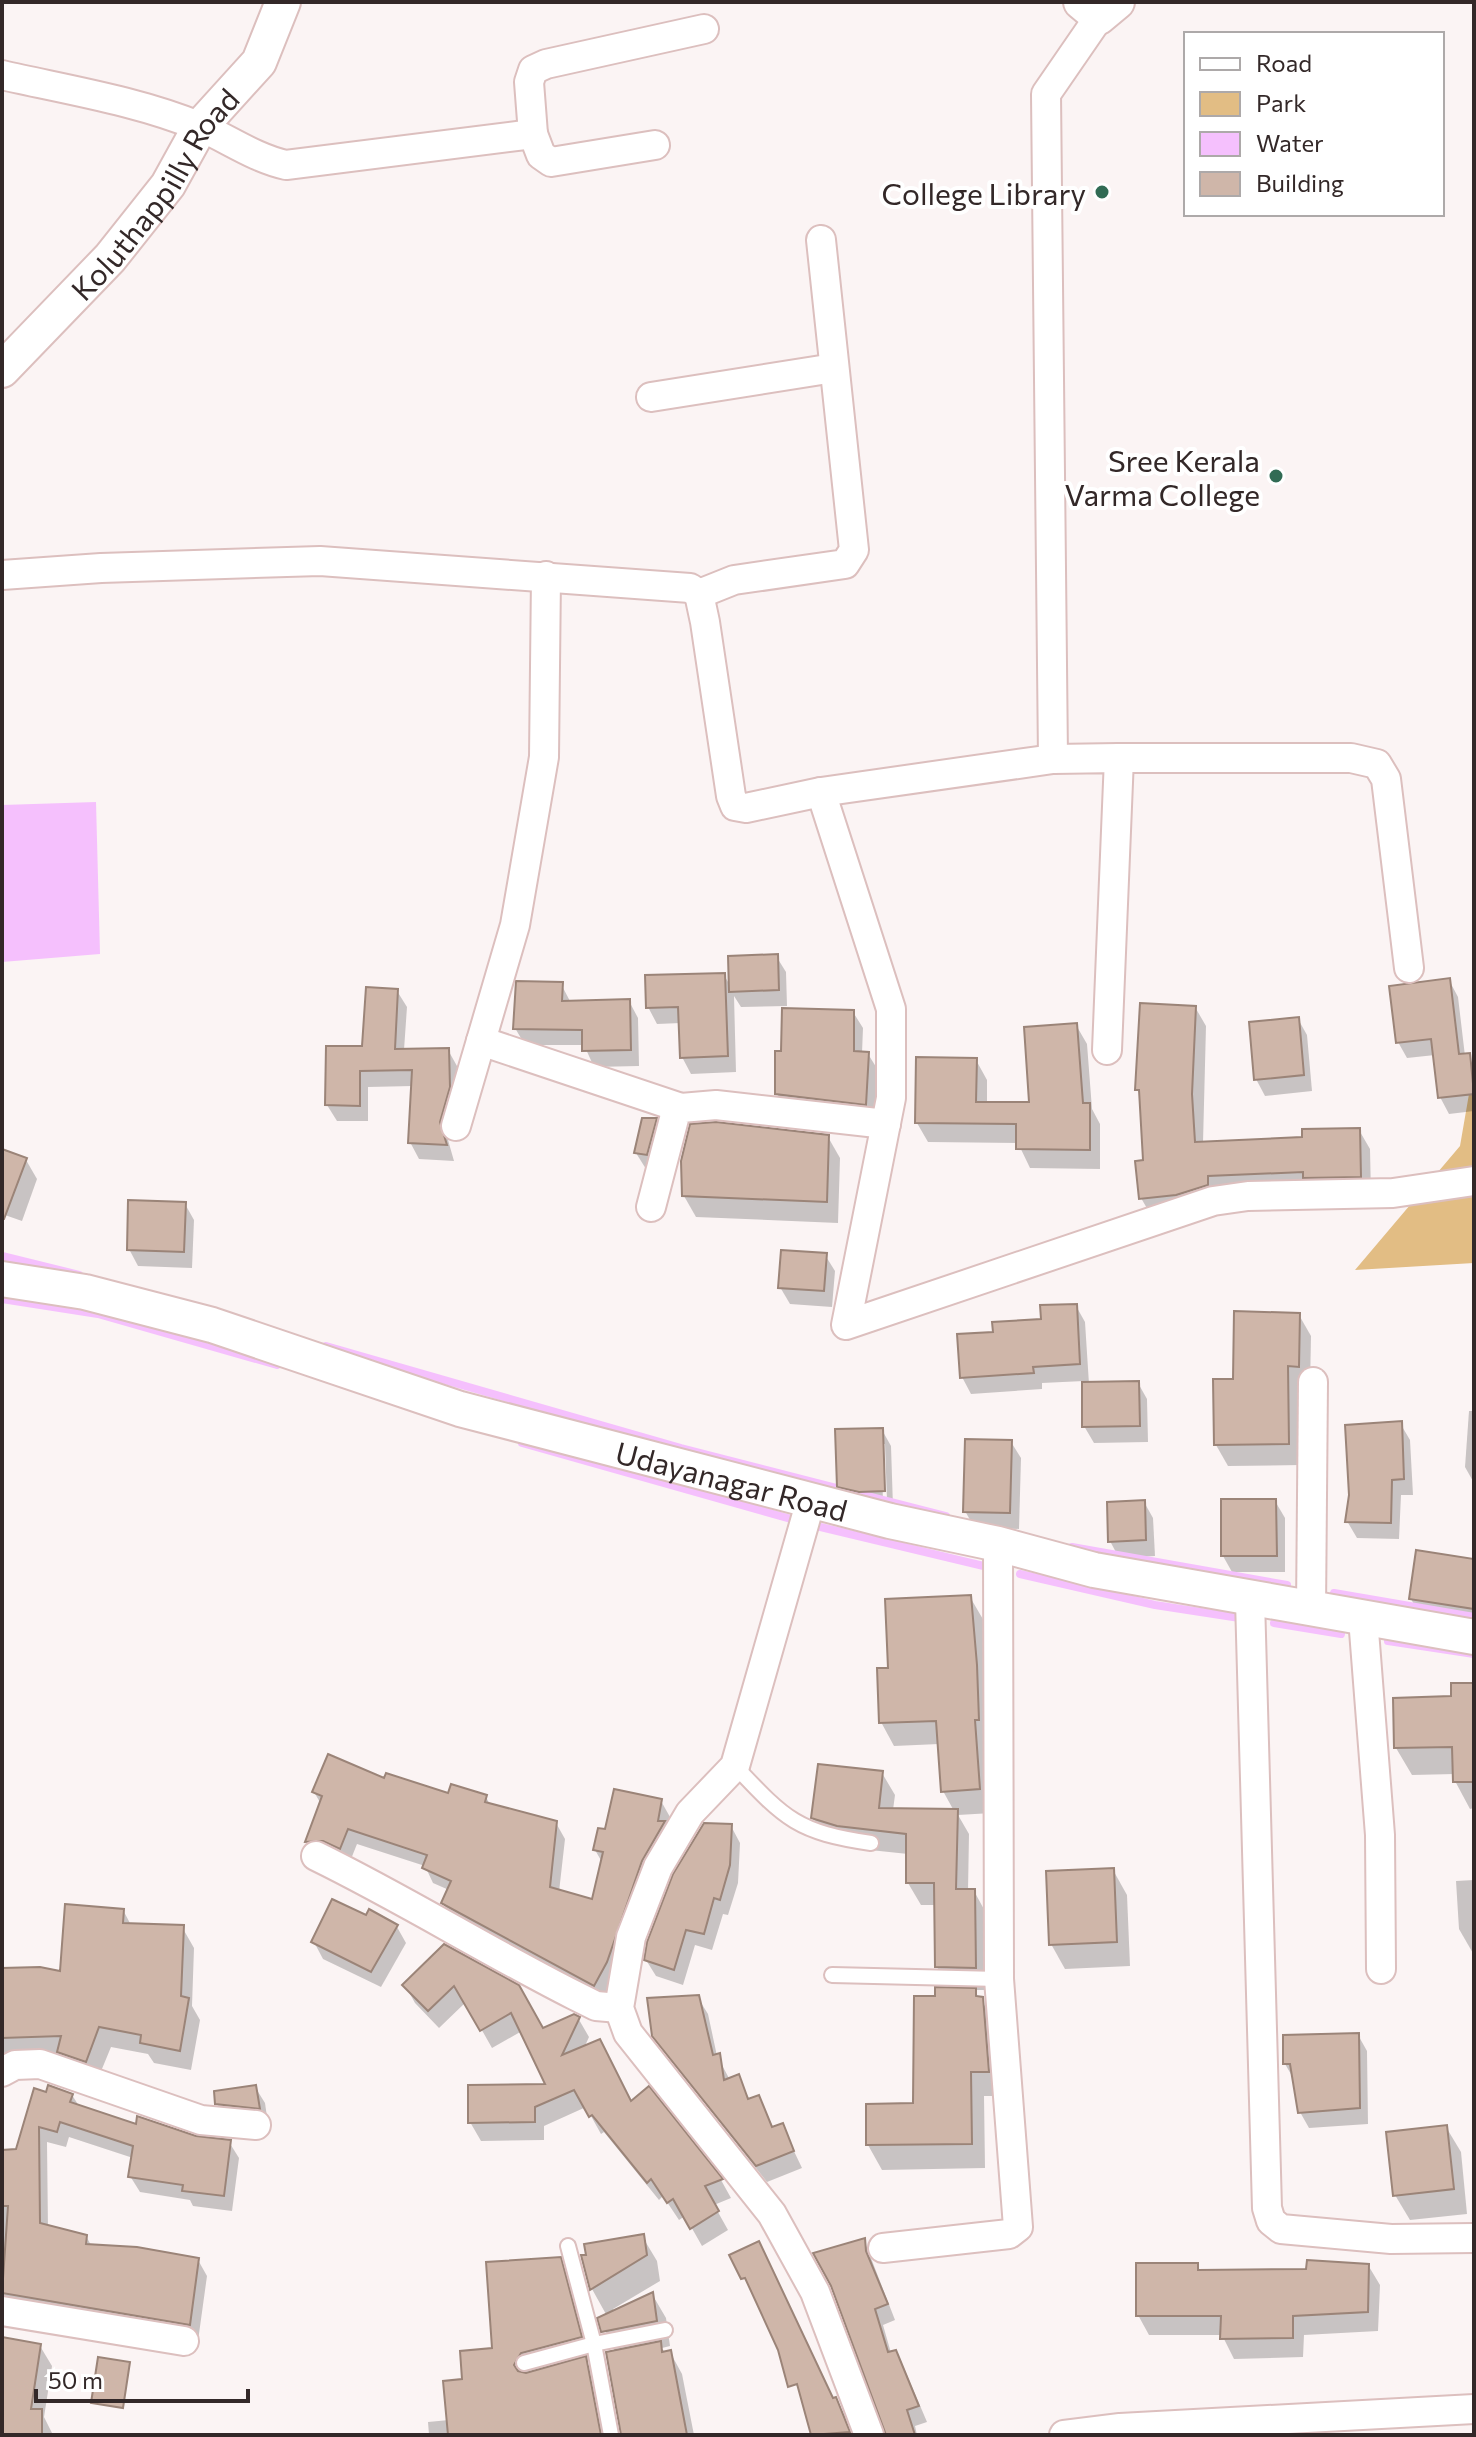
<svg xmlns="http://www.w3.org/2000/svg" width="1476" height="2437" viewBox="0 0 1476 2437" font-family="Commissioner,sans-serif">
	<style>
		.green { fill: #e2bd84 }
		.water { fill: #f5c0fd }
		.shadow { fill: #0003; fill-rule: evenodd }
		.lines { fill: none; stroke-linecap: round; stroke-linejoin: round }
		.stream { stroke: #f5c0fd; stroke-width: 8 }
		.building { fill: #cfb6a9; stroke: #9b8478; stroke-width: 2 }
		.service-casing { stroke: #dcbfbe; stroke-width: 18 }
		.minor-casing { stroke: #dcbfbe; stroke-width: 32 }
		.tertiary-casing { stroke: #dcbfbe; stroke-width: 38 }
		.service { stroke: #fff; stroke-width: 14 }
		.minor { stroke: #fff; stroke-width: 28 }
		.tertiary { stroke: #fff; stroke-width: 34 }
		.poi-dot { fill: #316b54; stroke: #fff; stroke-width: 3 }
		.labels { text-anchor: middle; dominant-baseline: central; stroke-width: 8; stroke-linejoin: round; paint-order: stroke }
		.poi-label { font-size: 30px; fill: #332828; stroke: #fff; text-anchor: end }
		.street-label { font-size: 30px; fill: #332828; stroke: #fff }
	</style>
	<rect width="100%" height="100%" fill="#fbf4f4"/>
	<!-- green -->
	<polygon class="green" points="1474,1065 1474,1263 1355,1270 1460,1146"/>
	<!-- water -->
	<polygon class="water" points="96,802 100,954 2,962 2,805"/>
	<!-- shadow -->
	<g class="shadow">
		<polygon points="776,956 786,972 787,1006 741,1007 734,996 736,1072 691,1074 682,1057 681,1023 657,1024 648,1007 724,975 731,987"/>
		<polygon points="1449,980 1458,997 1465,1056 1474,1064 1474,1111 1449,1114 1440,1097 1435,1055 1407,1058 1398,1042"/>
		<polygon points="561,984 571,1003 629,1001 638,1018 639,1066 594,1067 584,1045 525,1045 515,1028"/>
		<polygon points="397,991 407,1007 404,1050 448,1050 457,1066 458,1105 448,1140 454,1161 419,1159 410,1142 413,1086 368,1087 368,1121 337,1121 327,1105"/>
		<polygon points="1195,1007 1206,1026 1203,1143 1304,1139 1359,1130 1370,1149 1371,1195 1152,1217 1141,1198 1146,1162 1142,1097 1137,1089"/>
		<polygon points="853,1012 863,1028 862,1053 868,1054 878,1070 875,1120 787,1110 777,1094 783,1053"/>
		<polygon points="1298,1019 1307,1035 1312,1091 1265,1096 1256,1079"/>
		<polygon points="1076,1025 1087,1044 1092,1109 1100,1124 1100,1169 1030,1168 1018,1143 928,1142 917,1123 976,1060 987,1080 987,1104 1031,1104"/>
		<polygon points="655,1120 665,1136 656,1171 646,1169 636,1153"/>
		<polygon points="828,1137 840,1158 838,1223 696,1217 684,1196"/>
		<polygon points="2,1151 26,1160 37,1179 22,1221 2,1214"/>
		<polygon points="185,1204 194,1220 192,1268 138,1266 129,1249"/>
		<polygon points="825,1255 835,1271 832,1307 790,1304 780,1287"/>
		<polygon points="1076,1306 1085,1322 1089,1384 1138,1383 1147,1399 1148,1442 1094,1443 1084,1426 1084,1381 1042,1383 1042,1389 971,1394 962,1377 995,1334 1043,1321"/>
		<polygon points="1299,1315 1311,1336 1310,1387 1301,1465 1228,1466 1216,1445 1235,1381"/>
		<polygon points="1469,1411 1474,1411 1474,1483 1465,1467"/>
		<polygon points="1400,1423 1410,1440 1413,1495 1401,1495 1399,1539 1357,1538 1347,1521"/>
		<path d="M882 1430 891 1446 893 1507 849 1503 839 1486ZM881 1444H885L887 1501H883Z"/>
		<polygon points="1011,1442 1021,1458 1019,1529 974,1527 965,1511"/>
		<polygon points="1275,1501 1285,1518 1285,1572 1232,1572 1223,1556"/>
		<polygon points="1144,1502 1153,1518 1155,1556 1119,1558 1110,1541"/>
		<polygon points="1474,1561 1474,1631 1425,1624 1411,1599"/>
		<polygon points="970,1597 984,1621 992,1813 958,1815 969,1834 968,1891 974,1891 986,1913 987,1990 974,1990 996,2023 1002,2096 984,2096 985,2168 882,2170 868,2145 915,2105 937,1998 950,1990 937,1967 936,1905 921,1905 908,1883 908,1854 851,1848 826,1840 813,1818 882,1773 895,1795 893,1810 954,1811 943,1791 939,1744 894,1746 881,1722 890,1670"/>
		<polygon points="1474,1685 1474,1808 1470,1809 1455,1781 1455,1774 1412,1775 1396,1748"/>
		<polygon points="385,1780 450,1795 486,1797 490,1805 556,1823 565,1839 559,1892 593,1902 602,1862 595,1850 607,1832 661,1801 670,1817 668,1829 615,1978 603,2000 452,1919 443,1903 449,1890 433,1883 425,1866 357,1844 349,1864 316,1857 307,1841 321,1804 314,1792"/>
		<polygon points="731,1826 740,1843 738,1883 728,1915 723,1914 712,1950 695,1945 683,1985 656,1976 646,1960"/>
		<polygon points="1113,1870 1127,1895 1130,1966 1065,1969 1051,1944"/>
		<polygon points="1474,1880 1474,1955 1459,1929 1456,1881"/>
		<polygon points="123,1910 131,1925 182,1927 194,1948 192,2006 200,2020 191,2070 154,2063 148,2054 111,2047 97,2081 71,2072 62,2056 2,2058 2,1970 62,1973"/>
		<polygon points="366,1918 397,1927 406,1943 381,1987 323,1959 314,1942"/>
		<polygon points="444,1946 542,2030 578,2018 589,2037 584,2048 631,2103 648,2089 721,2180 731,2198 714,2205 728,2230 702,2246 685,2216 679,2220 663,2196 659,2200 604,2132 601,2134 586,2107 544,2126 544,2140 481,2141 470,2122 548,2086 522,2031 492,2048 466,2002 439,2028 415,2003 405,1985"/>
		<polygon points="698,1998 708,2014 717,2056 730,2080 738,2077 750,2100 759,2097 774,2129 782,2126 802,2168 767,2182 664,2052 654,2035"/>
		<polygon points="1358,2035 1367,2051 1368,2124 1309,2128 1300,2112 1295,2081 1285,2064"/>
		<polygon points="255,2087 265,2103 268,2124 227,2120 217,2104"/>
		<polygon points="35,2091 72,2095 79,2106 138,2126 229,2142 239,2158 232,2211 193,2206 190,2200 140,2192 130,2176 133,2158 69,2137 66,2147 47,2142 48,2230 86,2236 92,2247 198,2260 207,2276 198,2341 50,2313 2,2309 2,2152 18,2151"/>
		<polygon points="1446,2127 1461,2152 1467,2214 1410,2220 1395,2195"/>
		<polygon points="642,2236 657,2261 660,2281 613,2309 614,2312 652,2294 666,2318 670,2346 662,2348 665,2353 670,2352 682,2374 694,2435 623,2435 615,2352 600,2319 607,2316 592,2289 583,2257"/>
		<polygon points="864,2240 895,2320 883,2325 891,2353 895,2352 904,2368 927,2422 915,2426 917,2435 886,2435"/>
		<polygon points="559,2259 572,2281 593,2359 586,2361 598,2381 608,2435 429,2435 428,2422 449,2420 464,2381 494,2350"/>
		<polygon points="1197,2265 1201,2272 1308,2271 1368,2265 1380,2285 1378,2331 1304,2335 1303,2357 1234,2359 1222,2335 1149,2335 1138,2315"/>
		<polygon points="2,2339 40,2346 52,2366 44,2417 53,2435 2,2435"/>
		<polygon points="836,2400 845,2415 852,2435 827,2435 819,2406"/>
	</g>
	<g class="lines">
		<!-- stream -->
		<g class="stream">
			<polyline points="2,1256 79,1275"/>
			<polyline points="2,1299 98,1314 277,1365"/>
			<polyline points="326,1346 681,1448 946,1516"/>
			<polyline points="522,1443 798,1521"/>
			<polyline points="808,1524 992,1568"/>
			<polyline points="1072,1547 1287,1585"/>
			<polyline points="1020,1574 1155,1605 1246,1619"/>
			<polyline points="1334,1593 1474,1617"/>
			<polyline points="1274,1623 1341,1634"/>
			<polyline points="1388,1641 1474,1654"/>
		</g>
	</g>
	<!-- building -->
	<g class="building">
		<polygon points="778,954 779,990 729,992 728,956"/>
		<polygon points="725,973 728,1056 680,1058 678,1007 646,1008 645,975"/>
		<polygon points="1450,978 1459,1054 1470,1053 1474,1094 1438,1098 1431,1039 1396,1043 1389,986"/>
		<polygon points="516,981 563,982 562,1001 630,999 631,1050 582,1051 582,1030 513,1029"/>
		<polygon points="366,987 398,989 395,1049 449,1048 450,1087 440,1122 447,1145 408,1143 412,1070 360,1071 360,1106 325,1105 326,1046 362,1046"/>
		<polygon points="1140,1003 1196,1006 1192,1094 1195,1142 1302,1137 1302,1129 1360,1128 1361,1177 1303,1178 1303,1172 1208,1176 1208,1185 1176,1195 1139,1199 1135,1161 1143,1160 1139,1090 1135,1090"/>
		<polygon points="782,1008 854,1010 854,1051 869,1052 866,1105 775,1094 775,1051 781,1051"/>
		<polygon points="1299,1017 1304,1075 1254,1080 1249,1022"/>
		<polygon points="1077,1023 1083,1103 1090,1103 1090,1150 1016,1149 1016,1124 915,1123 916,1057 977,1058 976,1102 1029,1102 1024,1027"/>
		<polygon points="642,1118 657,1118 647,1155 634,1153"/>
		<polygon points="716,1122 829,1135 827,1202 682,1196 681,1161 690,1124"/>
		<polygon points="2,1149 27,1158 4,1219 2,1219"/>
		<polygon points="128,1200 186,1202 184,1252 127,1250"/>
		<polygon points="781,1250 827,1253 824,1291 778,1288"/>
		<polygon points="1077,1304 1080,1364 1033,1367 1034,1373 960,1378 957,1334 993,1332 992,1322 1041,1319 1040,1305"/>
		<polygon points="1234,1311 1300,1313 1299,1367 1288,1366 1289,1444 1214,1445 1213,1379 1233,1379"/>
		<polygon points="1139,1381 1140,1426 1082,1427 1082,1382"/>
		<polygon points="1402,1421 1404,1479 1392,1480 1391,1523 1345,1522 1349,1495 1345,1425"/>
		<polygon points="883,1428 885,1491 859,1492 837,1487 835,1429"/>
		<polygon points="965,1439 1012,1440 1010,1513 963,1512"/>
		<polygon points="1221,1499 1276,1499 1277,1556 1221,1556"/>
		<polygon points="1145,1500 1146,1540 1108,1542 1107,1502"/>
		<polygon points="1416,1550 1474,1559 1474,1609 1409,1599"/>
		<polygon points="971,1595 977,1665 979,1720 975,1720 980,1789 941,1792 936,1721 879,1723 877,1668 888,1668 885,1599"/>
		<polygon points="1451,1683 1474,1683 1474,1782 1453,1782 1452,1747 1394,1748 1393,1698 1451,1696"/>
		<polygon points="328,1754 384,1778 386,1773 448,1793 451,1784 487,1795 485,1802 557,1821 550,1887 592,1899 603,1852 593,1850 598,1828 605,1829 614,1789 662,1799 658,1821 665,1821 642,1861 607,1962 594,1986 441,1903 451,1881 422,1868 427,1855 348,1829 340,1849 323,1841 305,1842 322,1796 312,1792"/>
		<polygon points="818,1764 883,1771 879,1808 958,1809 956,1889 975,1889 976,1968 935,1967 934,1883 906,1883 906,1834 837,1826 811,1818"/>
		<polygon points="704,1823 732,1824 730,1865 720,1900 714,1898 704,1934 686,1930 674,1970 644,1960 647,1942 673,1874"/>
		<polygon points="1114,1868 1117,1942 1049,1945 1046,1871"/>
		<polygon points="332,1899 366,1915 369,1909 398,1925 371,1972 311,1942"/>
		<polygon points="65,1904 124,1909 123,1923 184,1925 181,1996 189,1998 180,2051 140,2043 141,2035 99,2027 86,2062 57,2052 61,2036 2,2038 2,1968 40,1967 60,1971"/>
		<polygon points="444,1944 519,1985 543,2028 574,2014 580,2017 562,2055 600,2039 631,2101 649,2086 723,2179 705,2186 719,2211 690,2229 673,2199 667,2203 651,2179 647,2183 592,2115 589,2117 574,2090 535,2107 535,2122 468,2123 468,2085 545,2084 511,2013 480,2031 454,1986 428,2011 402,1985"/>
		<polygon points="935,1987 976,1988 976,1996 983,1997 989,2072 971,2072 972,2144 866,2145 866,2104 913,2103 914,1996 935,1996"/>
		<polygon points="699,1995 713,2055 720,2053 724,2080 739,2074 748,2099 759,2095 772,2127 783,2123 794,2151 756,2166 652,2036 647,1998"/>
		<polygon points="1359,2033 1360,2108 1298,2113 1290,2064 1283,2064 1283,2035"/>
		<polygon points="48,2085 73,2094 70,2102 136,2124 137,2116 196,2136 231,2140 224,2196 182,2191 183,2185 128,2177 133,2146 60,2122 57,2132 39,2127 40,2223 87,2235 86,2244 137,2247 199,2258 190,2325 2,2293 8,2206 2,2206 2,2150 16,2149 34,2088 46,2092"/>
		<polygon points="256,2085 260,2109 215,2104 214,2091"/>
		<polygon points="1447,2125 1454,2189 1393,2196 1386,2132"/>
		<polygon points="644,2234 647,2255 590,2290 581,2255 586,2255 584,2244"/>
		<polygon points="865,2238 866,2251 888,2304 875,2309 888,2352 896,2350 919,2406 907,2410 915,2435 886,2435 831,2286 813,2253"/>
		<polygon points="759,2241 833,2398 836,2397 850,2432 811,2435 797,2384 788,2387 778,2350 745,2278 741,2279 729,2255"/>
		<polygon points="561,2257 582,2337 521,2353 514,2365 518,2371 526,2373 586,2356 601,2435 448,2435 443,2381 462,2379 460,2351 492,2348 486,2262"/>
		<polygon points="1307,2260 1369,2264 1368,2312 1293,2316 1293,2338 1220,2339 1221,2316 1136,2316 1136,2263 1198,2263 1198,2270 1306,2269"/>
		<polygon points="653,2292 657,2321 601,2332 597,2318"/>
		<polygon points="2,2337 41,2344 31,2409 42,2409 42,2435 2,2435"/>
		<polygon points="661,2341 662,2352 671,2350 687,2435 621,2435 606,2352"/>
		<polygon points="98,2357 130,2362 123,2408 91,2403"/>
	</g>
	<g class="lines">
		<defs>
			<g id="service">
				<path d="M735 1766C786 1820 797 1832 871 1843"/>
				<polyline points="832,1975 999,1979"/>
				<polyline points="568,2246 594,2344 611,2435"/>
				<polyline points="524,2363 594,2344 665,2330"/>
			</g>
			<g id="minor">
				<path d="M2 75C68 90 138 101 201 127 230 140 255 158 286 165L533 134 529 82 533 70 546 64 704 29"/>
				<polyline points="533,134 541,155 551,162 655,145"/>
				<polyline points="651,397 834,368"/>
				<polyline points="2,575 101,568 320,561 690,588 699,594 705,622 731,796 735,806 746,808 821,792 1053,759 1119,758 1107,1050"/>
				<polyline points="699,594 734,580 845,564 854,550 821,240"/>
				<polyline points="1119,758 1351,758 1377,764 1386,779 1409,968"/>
				<polyline points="1053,759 1046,94 1099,17"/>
				<polyline points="821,792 891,1009 891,1098 846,1325 1213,1201 1248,1196 1393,1193 1474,1181"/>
				<polyline points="481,1041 681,1108"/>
				<polyline points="456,1126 515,925 544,757 546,576"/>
				<polyline points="651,1207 675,1115 681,1108 716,1105 886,1124"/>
				<polyline points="811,1500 735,1766 690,1813 658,1867 631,1937 619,2008 628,2033 772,2214 815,2292 869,2435"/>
				<polyline points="1250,1600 1267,2208 1271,2221 1281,2229 1391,2239 1474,2238"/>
				<polyline points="1311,1610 1313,1382"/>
				<polyline points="1363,1618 1380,1835 1381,1969"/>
				<path d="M316 1856C404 1899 487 1951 574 1995L596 2006 619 2008"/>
				<polyline points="2,2072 15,2065 40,2064 201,2120 256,2125"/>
				<polyline points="883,2248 1009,2234 1018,2227 999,1979 998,1544"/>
				<polyline points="2,2311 184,2341"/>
				<polyline points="1064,2435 1120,2428 1474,2409"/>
			</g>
			<g id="tertiary">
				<polyline points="1081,2 1099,17 1117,2"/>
				<path id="s1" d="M2 370 110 258 168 185 200 127 259 62 283 2"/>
				<path id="s2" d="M2 1279 85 1292 212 1325 460 1409 890 1521 998 1544 1094 1570 1474 1637"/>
			</g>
		</defs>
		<!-- service casing -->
		<use href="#service" class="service-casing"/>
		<!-- minor casing -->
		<use href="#minor" class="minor-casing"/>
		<!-- tertiary casing -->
		<use href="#tertiary" class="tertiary-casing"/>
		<!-- service -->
		<use href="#service" class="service"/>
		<!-- minor -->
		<use href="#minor" class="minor"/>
		<!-- tertiary -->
		<use href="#tertiary" class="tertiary"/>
	</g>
	<!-- markers -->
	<g class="poi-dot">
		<circle cx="1102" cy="192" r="8"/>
		<circle cx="1276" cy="476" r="8"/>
	</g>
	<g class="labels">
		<!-- poi labels -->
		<g class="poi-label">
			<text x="1086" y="192">College Library</text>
			<text x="1260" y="459">Sree Kerala<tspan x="1260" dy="34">Varma College</tspan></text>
		</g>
		<!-- street labels -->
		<g class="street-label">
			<text stroke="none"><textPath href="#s1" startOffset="234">Koluthappilly Road</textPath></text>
			<text stroke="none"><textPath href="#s2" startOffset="758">Udayanagar Road</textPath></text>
		</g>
	</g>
	<!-- border -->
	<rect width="1476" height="2437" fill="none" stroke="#332828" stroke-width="8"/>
	<!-- legend -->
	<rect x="1184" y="32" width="260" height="184" fill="#ffffff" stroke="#ada9a9" stroke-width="2"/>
	<rect x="1200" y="58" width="40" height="12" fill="#ffffff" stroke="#ada9a9" stroke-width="2"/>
	<text x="1256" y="72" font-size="24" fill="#332828">Road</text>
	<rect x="1200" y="92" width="40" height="24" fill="#e2bd84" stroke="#ada9a9" stroke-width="2"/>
	<text x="1256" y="112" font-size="24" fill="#332828">Park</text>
	<rect x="1200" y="132" width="40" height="24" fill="#f5c0fd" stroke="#ada9a9" stroke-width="2"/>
	<text x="1256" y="152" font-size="24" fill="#332828">Water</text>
	<rect x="1200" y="172" width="40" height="24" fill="#cfb6a9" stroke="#ada9a9" stroke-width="2"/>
	<text x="1256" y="192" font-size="24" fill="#332828">Building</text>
	<!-- scale -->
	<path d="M36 2389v12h212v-12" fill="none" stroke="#332828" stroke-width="4"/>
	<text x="48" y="2389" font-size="24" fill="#332828" stroke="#ffffff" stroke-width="6" paint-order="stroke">50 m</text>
</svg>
